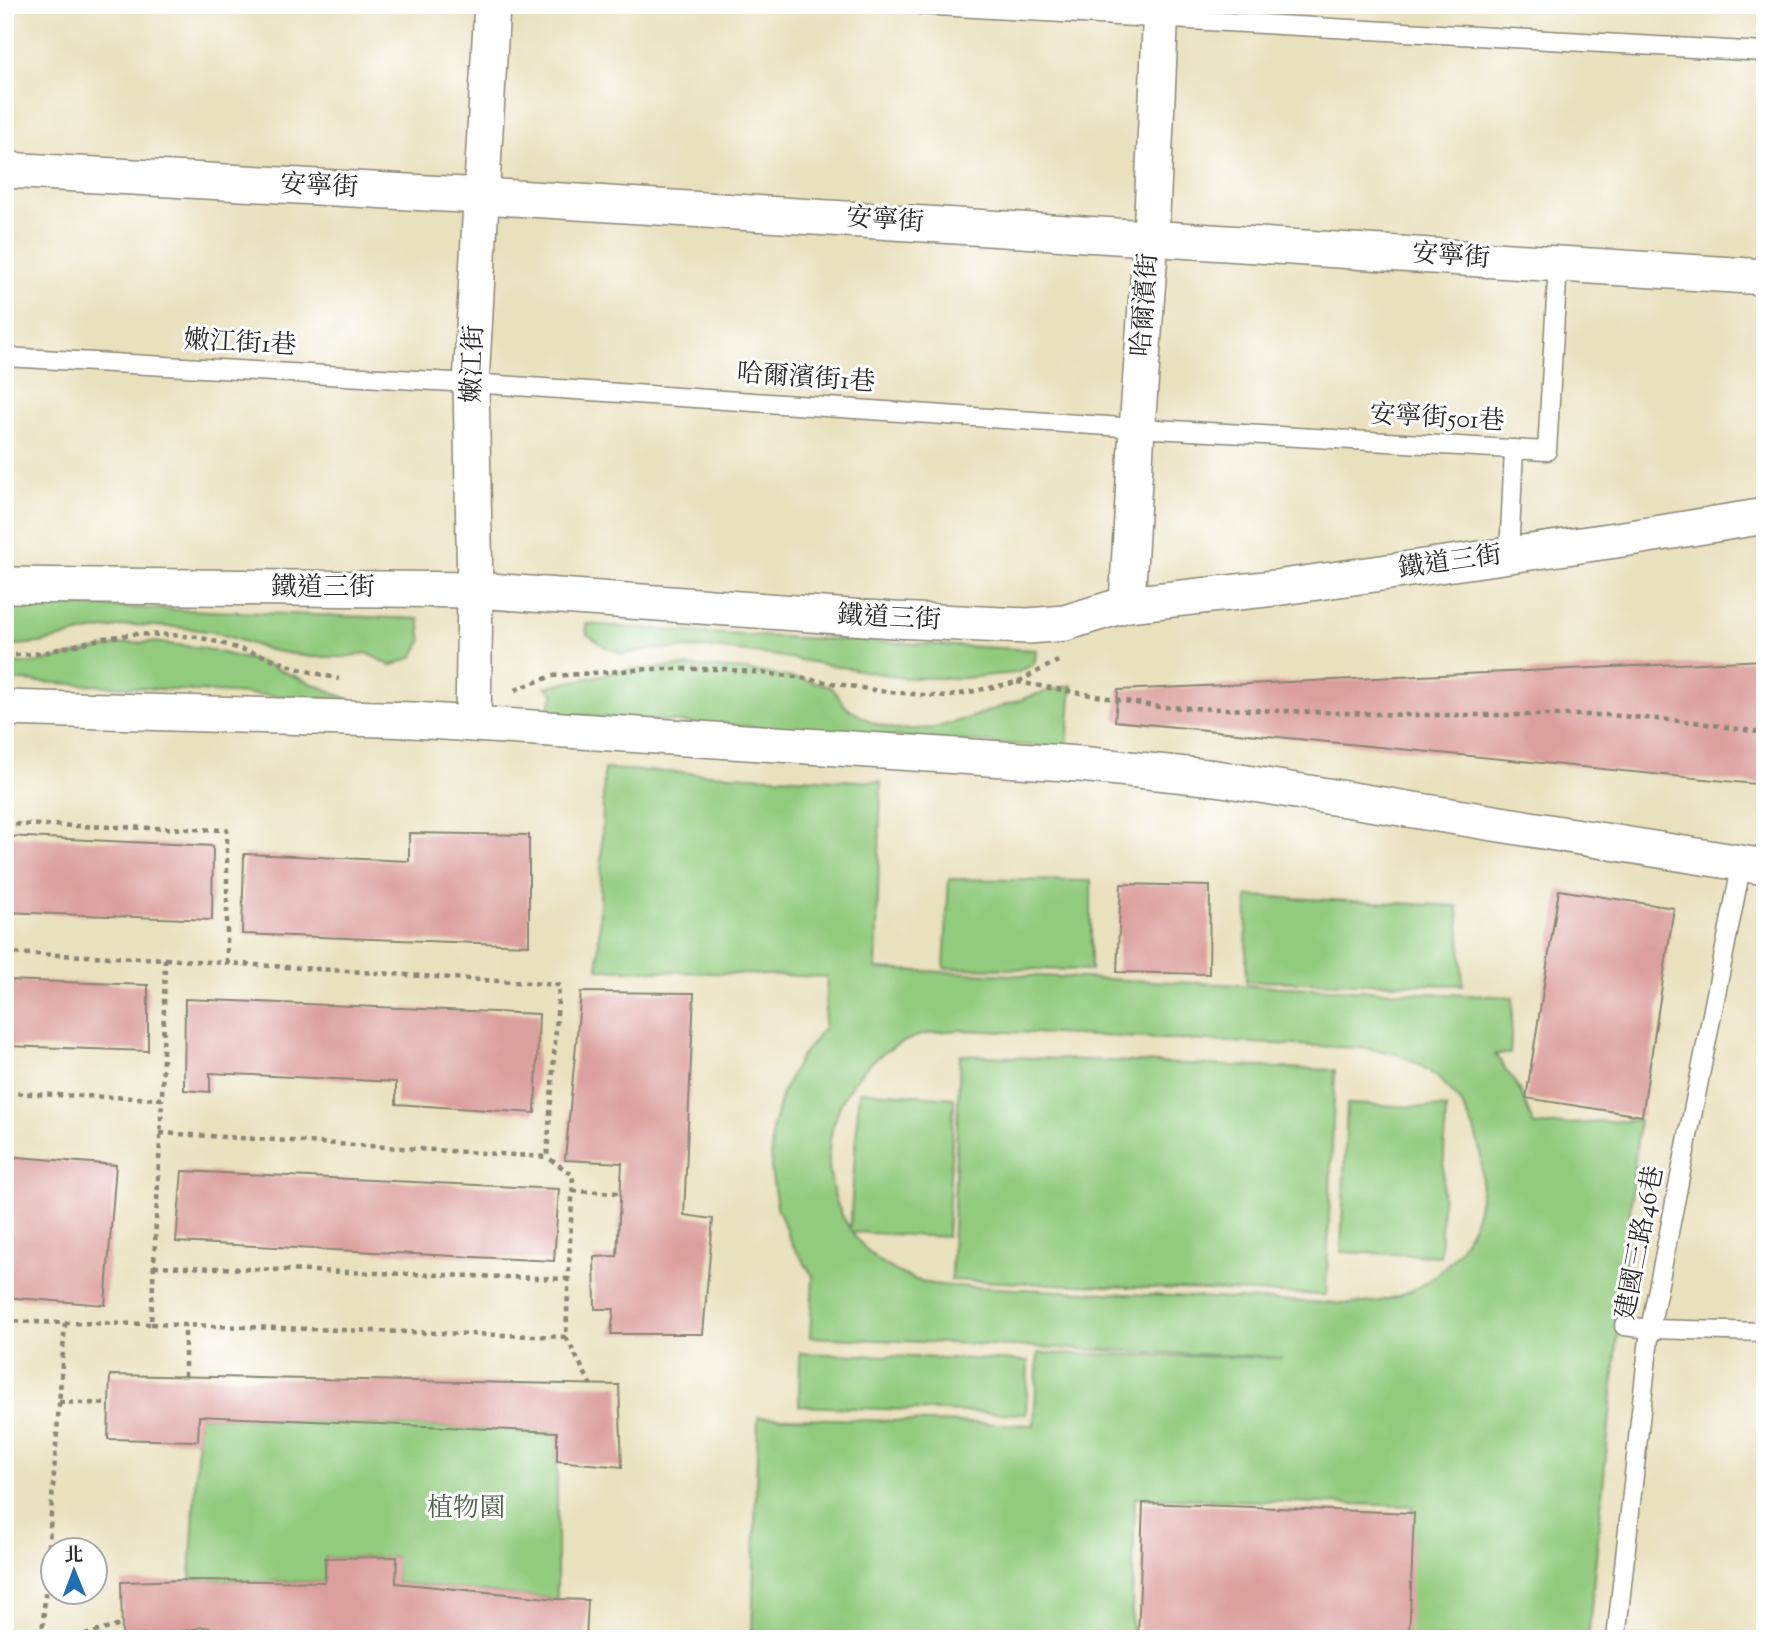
<svg xmlns="http://www.w3.org/2000/svg" width="1770" height="1644" viewBox="0 0 1770 1644" font-family="'Sorts Mill Goudy','Noto Serif TC',serif">
	<style>
		.green { fill: #92cb7e; stroke: #5e7b54; stroke-width: 2; fill-rule: evenodd }
		.building { fill: #dba09e }
		.lines { fill: none; stroke-linecap: round; stroke-linejoin: round }
		.service-casing { stroke: #8a8674; stroke-width: 21 }
		.minor-casing { stroke: #8a8674; stroke-width: 38 }
		.path { stroke: #8a8674; stroke-width: 4.5; stroke-dasharray: 5 5; stroke-linecap: butt }
		.service { stroke: #fff; stroke-width: 18 }
		.minor { stroke: #fff; stroke-width: 35 }
		.labels { text-anchor: middle; dominant-baseline: central; stroke-width: 6; stroke-linejoin: round; paint-order: stroke }
		.street-label { font-size: 26px; fill: #2b2b2b; stroke: #fff }
		.park-label { font-size: 26px; fill: #4f6348; stroke: #fff }
	</style>
	<rect width="100%" height="100%" fill="#fff"/>
	<filter id="ink" filterUnits="userSpaceOnUse"><feTurbulence type="fractalNoise" baseFrequency=".0143" numOctaves="2"/><feDisplacementMap in="SourceGraphic" scale="14" xChannelSelector="R" yChannelSelector="G"/><feConvolveMatrix kernelMatrix="1 2 1 2 8 2 1 2 1" color-interpolation-filters="sRGB"/></filter>
	<filter id="wash" filterUnits="userSpaceOnUse"><feTurbulence type="fractalNoise" baseFrequency=".00686" numOctaves="4" result="noise"/><feDisplacementMap in="SourceGraphic" scale="28" xChannelSelector="R" yChannelSelector="G"/><feGaussianBlur stdDeviation="1.57" result="paint"/><feColorMatrix in="noise" values="0 0 0 0 0 0 0 0 0 0 0 0 0 0 0 0 0 1.4 0 .05"/><feComposite in="paint" operator="in"/></filter>
	<g filter="url(#wash)">
		<rect width="100%" height="100%" fill="#e9e0bd"/>
		<!-- green -->
		<g class="green">
			<polygon points="5,603 419,619 422,641 413,657 391,666 367,653 343,657 311,657 269,650 215,632 176,627 130,625 86,632 39,643 5,646"/>
			<polygon points="586,624 703,633 1037,650 1034,664 1016,673 963,678 905,678 771,655 712,648 653,649 623,654 604,646 587,634"/>
			<polygon points="153,642 202,648 263,663 351,700 5,680 5,665 40,662 126,643"/>
			<polygon points="684,666 745,670 801,679 831,687 847,708 873,723 898,730 934,728 969,718 1034,695 1072,685 1067,748 546,713 554,694 546,687 624,670"/>
			<path d="M604 769 881 782 876 969 1513 997 1510 1054H1495L1520 1090 1534 1126 1639 1120 1588 1639H1405L1412 1506 1135 1497 1131 1639H752L758 1417 1034 1425 1038 1353 1282 1358 810 1337 813 1276 792 1244 777 1207 771 1169 772 1130 782 1093 800 1058 824 1028 827 977 598 969ZM963 1030 1360 1048C1378 1050 1396 1052 1412 1061 1510 1110 1504 1255 1401 1295 1384 1302 1366 1303 1348 1304L951 1286C942 1285 933 1285 924 1282 896 1275 867 1256 852 1232L947 1237 954 1098 859 1091 850 1229C806 1161 833 1069 910 1039 927 1032 945 1031 963 1030Z"/>
			<polygon points="949,879 1091,881 1091,970 944,968"/>
			<polygon points="1247,896 1458,906 1463,985 1246,981"/>
			<polygon points="960,1055 1335,1070 1326,1295 951,1280"/>
			<polygon points="1347,1104 1446,1108 1440,1256 1341,1252"/>
			<polygon points="800,1353 1028,1361 1026,1414 799,1406"/>
			<polygon points="199,1416 557,1432 557,1599 396,1583 396,1557 325,1558 325,1582 190,1580"/>
		</g>
		<g id="blocks">
			<!-- building -->
			<g class="building">
				<polygon points="1765,660 1765,785 1115,721 1118,690"/>
				<polygon points="409,833 529,835 529,945 242,934 244,854 409,861"/>
				<polygon points="5,836 213,846 212,920 5,912"/>
				<polygon points="1121,884 1210,886 1209,974 1117,972"/>
				<polygon points="1559,890 1674,908 1642,1116 1526,1098"/>
				<polygon points="5,980 148,985 148,1051 5,1046"/>
				<polygon points="581,992 694,993 684,1215 713,1219 703,1334 611,1334 614,1309 595,1309 594,1257 617,1256 622,1163 565,1160"/>
				<polygon points="185,999 539,1014 535,1113 396,1104 396,1082 210,1073 210,1092 184,1090"/>
				<polygon points="5,1156 116,1165 105,1305 5,1297"/>
				<polygon points="182,1171 559,1189 554,1261 176,1242"/>
				<polygon points="110,1375 619,1385 622,1467 557,1461 557,1432 199,1416 198,1441 108,1439"/>
				<polygon points="1143,1503 1414,1513 1409,1639 1138,1639"/>
				<polygon points="397,1557 396,1583 557,1599 588,1600 586,1639 314,1639 313,1637 203,1627 171,1634 122,1636 121,1582 190,1580 325,1582 325,1558"/>
			</g>
		</g>
	</g>
	<g filter="url(#ink)">
		<use href="#blocks" fill-opacity="0" stroke="#8a8674" stroke-width="2"/>
		<g class="lines">
			<defs>
				<g id="service">
					<polyline points="920,5 1765,52"/>
					<polyline points="5,357 471,383 1137,428 1547,451 1558,264"/>
					<polyline points="1509,555 1514,449"/>
					<polyline points="1624,1326 1650,1329 1765,1332"/>
					<polyline points="1616,1639 1650,1329 1742,862"/>
				</g>
				<g id="minor">
					<polyline points="5,170 482,196 1765,277"/>
					<polyline points="5,585 475,590 894,620 1028,626 1065,623 1127,604 1275,588 1630,538 1765,516"/>
					<polyline points="1127,604 1137,428 1151,238 1161,5"/>
					<polyline points="5,708 413,720 1080,764 1216,778 1765,867"/>
					<polyline points="473,724 475,590 471,383 492,5"/>
				</g>
			</defs>
			<!-- service casing -->
			<use href="#service" class="service-casing"/>
			<!-- minor casing -->
			<use href="#minor" class="minor-casing"/>
			<!-- path -->
			<g class="path">
				<polyline points="5,656 43,653 104,638 135,634 169,635 198,637 217,642 264,656 299,669 339,679"/>
				<polyline points="1017,682 1159,707 1408,715 1608,715 1694,722 1765,733"/>
				<polyline points="515,690 552,676 649,669 724,669 789,676 880,691 946,697 1017,682 1058,661"/>
				<polyline points="5,824 227,830 227,963"/>
				<polyline points="5,953 165,959 162,1099 5,1093"/>
				<polyline points="160,1133 547,1157 559,985 165,959"/>
				<polyline points="573,1191 621,1193"/>
				<polyline points="154,1266 569,1279"/>
				<polyline points="5,1321 65,1323 42,1637"/>
				<polyline points="65,1323 151,1324 162,1099"/>
				<polyline points="151,1324 566,1337 573,1175 547,1157"/>
				<polyline points="566,1337 591,1385"/>
				<polyline points="185,1377 185,1324"/>
				<polyline points="59,1402 110,1404"/>
				<polyline points="5,1634 42,1637 77,1637 121,1625"/>
				<polyline points="176,1639 176,1632"/>
			</g>
			<!-- service -->
			<use href="#service" class="service"/>
			<!-- minor -->
			<use href="#minor" class="minor"/>
		</g>
	</g>
	<g class="labels">
		<!-- street labels -->
		<g class="street-label">
			<text transform="translate(319 187) rotate(3)">安寧街</text>
			<text transform="translate(885 221) rotate(4)">安寧街</text>
			<text transform="translate(1451 257) rotate(4)">安寧街</text>
			<text transform="translate(1146 305) rotate(-86)">哈爾濱街</text>
			<text transform="translate(240 344) rotate(3)">嫩江街1巷</text>
			<text transform="translate(474 364) rotate(-88)">嫩江街</text>
			<text transform="translate(806 379) rotate(4)">哈爾濱街1巷</text>
			<text transform="translate(1437 419) rotate(3)">安寧街501巷</text>
			<text transform="translate(1450 563) rotate(-8)">鐵道三街</text>
			<text x="323" y="588">鐵道三街</text>
			<text transform="translate(889 619) rotate(3)">鐵道三街</text>
			<text transform="translate(1641 1243) rotate(-79)">建國三路46巷</text>
		</g>
		<!-- park labels -->
		<g class="park-label">
			<text x="466" y="1509">植物園</text>
		</g>
	</g>
	<!-- margin -->
	<rect width="1770" height="1644" fill="none" stroke="#fff" stroke-width="28"/>
	<!-- north arrow -->
	<g transform="translate(74 1571) rotate(359)"><circle r="33" fill="#ffffff" stroke="#aaaaaa" stroke-width="2"/>
	<path d="M0-5L12 26L0 18L-12 26Z" fill="#1f6fb2"/>
	<text y="-10" font-size="19" font-weight="bold" text-anchor="middle" fill="#2b2b2b">北</text>
	</g>
</svg>
